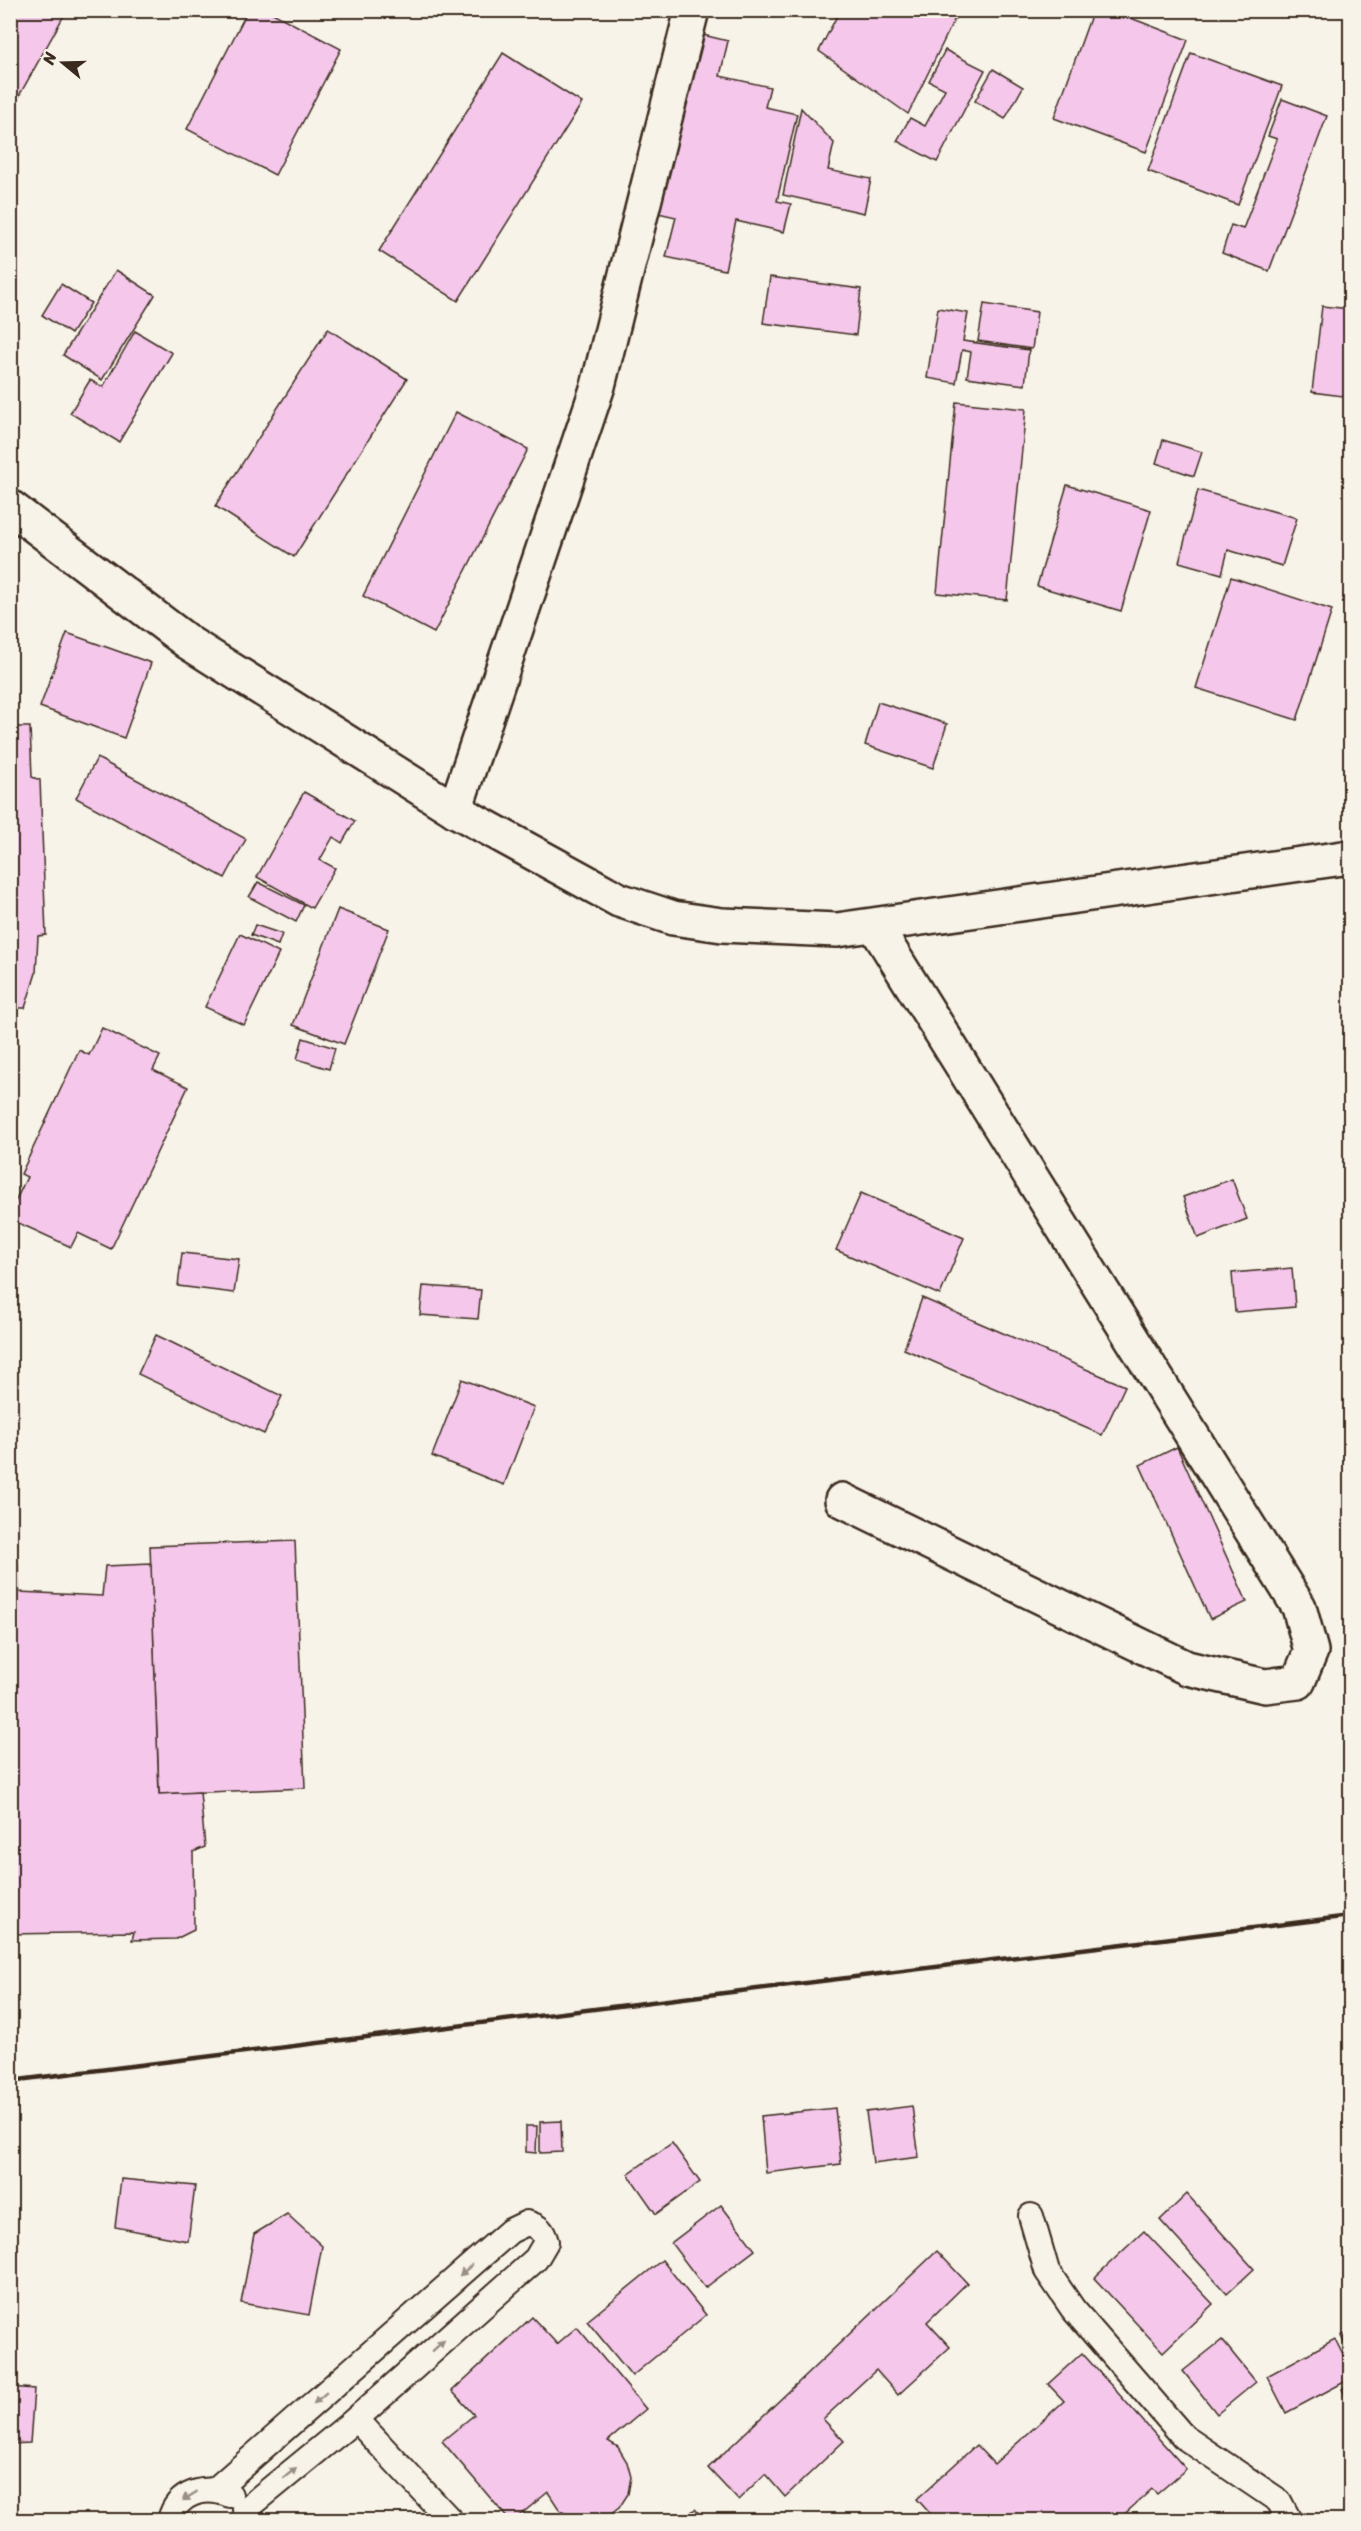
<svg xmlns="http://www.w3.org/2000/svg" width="1361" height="2531" viewBox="0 0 1361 2531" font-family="Sriracha,sans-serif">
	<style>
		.building { fill: #f4c7eb; stroke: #3b2a1e; stroke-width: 1.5 }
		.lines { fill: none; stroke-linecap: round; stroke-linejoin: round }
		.lane-casing { stroke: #3b2a1e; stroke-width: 28 }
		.street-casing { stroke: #3b2a1e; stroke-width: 38 }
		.lane { stroke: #f7f3e8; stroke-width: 24 }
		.street { stroke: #f7f3e8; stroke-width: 33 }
		.rail { stroke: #3b2a1e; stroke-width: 4.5 }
		.oneway { fill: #998e83 }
	</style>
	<rect width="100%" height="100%" fill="#f7f3e8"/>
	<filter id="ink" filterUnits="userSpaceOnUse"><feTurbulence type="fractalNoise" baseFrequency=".0167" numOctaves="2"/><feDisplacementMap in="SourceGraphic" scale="12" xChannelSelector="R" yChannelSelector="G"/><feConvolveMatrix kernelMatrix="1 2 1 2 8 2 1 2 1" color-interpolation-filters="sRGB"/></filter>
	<g filter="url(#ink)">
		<!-- building -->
		<g class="building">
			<polygon points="10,10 67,10 10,112"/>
			<polygon points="248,10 267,10 341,49 275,175 187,129"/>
			<polygon points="840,10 959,10 908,114 819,51"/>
			<polygon points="1093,10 1110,10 1188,40 1146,152 1054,118"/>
			<polygon points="699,34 728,41 720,76 770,87 765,107 797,114 777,201 791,204 784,232 736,221 725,270 666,257 676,217 658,213"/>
			<polygon points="945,50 985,70 937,162 897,141 910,118 925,126 945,89 929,81"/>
			<polygon points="503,53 582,103 458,301 379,251"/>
			<polygon points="1191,53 1282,86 1238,205 1148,171"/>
			<polygon points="993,69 1023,87 1005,119 975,101"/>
			<polygon points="1282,99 1327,116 1269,271 1222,253 1231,225 1243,229 1277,139 1268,136"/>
			<polygon points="801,108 834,143 828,170 871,179 864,213 783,195"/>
			<polygon points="116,270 155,295 102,380 63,355"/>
			<polygon points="770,277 861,289 856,335 763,323"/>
			<polygon points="61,284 91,303 71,334 42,315"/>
			<polygon points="984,304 1037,312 1032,349 978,341"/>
			<polygon points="1322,306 1350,309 1350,397 1312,392"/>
			<polygon points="938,308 968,313 963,341 1029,350 1025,385 967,377 971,352 962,350 956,383 927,378"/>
			<polygon points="328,329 407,379 294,557 215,506"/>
			<polygon points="135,331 172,353 119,442 70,413 90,380 103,387"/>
			<polygon points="956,402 1026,409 1007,600 937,593"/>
			<polygon points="456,412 528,449 434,633 363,596"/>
			<polygon points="1163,440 1202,452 1194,476 1156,463"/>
			<polygon points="1067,485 1151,510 1121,611 1037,586"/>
			<polygon points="1198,490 1297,518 1282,566 1228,550 1222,574 1179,562"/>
			<polygon points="1231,577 1332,610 1297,720 1196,688"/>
			<polygon points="67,633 151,663 124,738 40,707"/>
			<polygon points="878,702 947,724 933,768 865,745"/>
			<polygon points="10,727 30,727 32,777 40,780 46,935 38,936 36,973 25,1008 10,1008"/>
			<polygon points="97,758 246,839 225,878 76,798"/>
			<polygon points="304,792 355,821 342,843 333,837 320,860 335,868 312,908 257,877"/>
			<polygon points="258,882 304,905 296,922 249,897"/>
			<polygon points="338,909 389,929 344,1044 293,1025"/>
			<polygon points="255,925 282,934 278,945 251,935"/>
			<polygon points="240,934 279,953 244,1025 205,1007"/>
			<polygon points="102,1028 160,1056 153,1070 188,1087 111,1249 78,1233 71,1247 10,1219 10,1212 27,1177 21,1174 79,1050 89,1055"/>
			<polygon points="303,1038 335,1048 329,1069 297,1059"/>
			<polygon points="1232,1179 1247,1219 1198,1238 1183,1197"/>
			<polygon points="861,1193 964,1238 940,1295 836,1250"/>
			<polygon points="182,1253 239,1259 234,1293 178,1286"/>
			<polygon points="1292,1268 1295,1307 1235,1312 1232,1273"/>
			<polygon points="423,1286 481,1290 478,1319 420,1315"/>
			<polygon points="922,1298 1125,1386 1102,1435 904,1349"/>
			<polygon points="156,1335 282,1396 264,1434 138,1374"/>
			<polygon points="462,1379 534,1407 504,1485 432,1456"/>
			<polygon points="1177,1447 1247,1602 1210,1619 1140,1465"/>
			<polygon points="295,1541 305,1788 159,1794 150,1546"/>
			<polygon points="10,1561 18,1561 19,1592 102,1596 105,1566 151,1564 159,1794 200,1792 205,1847 193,1852 194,1930 176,1939 132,1940 134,1932 10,1934"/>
			<polygon points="912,2106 919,2157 873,2163 866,2112"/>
			<polygon points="835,2108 841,2164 766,2173 761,2116"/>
			<polygon points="561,2121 562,2152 540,2153 540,2122"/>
			<polygon points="526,2126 537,2126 536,2153 526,2152"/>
			<polygon points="672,2143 700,2182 656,2214 628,2174"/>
			<polygon points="121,2179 195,2186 188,2241 115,2227"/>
			<polygon points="1187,2194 1254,2269 1227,2294 1160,2220"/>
			<polygon points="721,2205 755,2250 705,2288 671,2243"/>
			<polygon points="287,2214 322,2246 309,2315 241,2303 254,2234"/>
			<polygon points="1144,2231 1213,2304 1163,2352 1094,2278"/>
			<polygon points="937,2251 967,2283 927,2322 950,2347 898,2395 876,2370 823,2419 844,2441 785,2497 765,2474 738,2500 708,2468"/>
			<polygon points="662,2260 706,2315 632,2376 587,2321"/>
			<polygon points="532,2317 557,2344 577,2327 646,2409 608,2441 618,2447 627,2462 631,2477 628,2494 619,2508 606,2518 593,2520 573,2519 559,2509 548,2492 514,2520 509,2520 442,2441 474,2415 452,2391"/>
			<polygon points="1350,2331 1350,2355 1341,2336"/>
			<polygon points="1335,2339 1350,2369 1350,2379 1286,2413 1267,2376"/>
			<polygon points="1222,2340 1256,2382 1217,2414 1183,2371"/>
			<polygon points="1082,2353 1186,2469 1157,2494 1152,2489 1118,2520 932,2520 934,2518 917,2499 976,2445 994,2464 1064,2401 1048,2384"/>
			<polygon points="1350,2384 1350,2405 1342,2389"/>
			<polygon points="10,2387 34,2389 30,2443 10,2444"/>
			<polygon points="695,2509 705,2520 682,2520"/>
		</g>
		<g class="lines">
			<defs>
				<g id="lane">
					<polyline points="1031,2216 1047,2271 1073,2309 1184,2437 1279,2501 1289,2520"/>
					<polyline points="356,2419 450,2520"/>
					<path d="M216 2489 510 2231 527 2223C538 2226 543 2230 546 2242L536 2259 356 2419 245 2510"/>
					<path d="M170 2520C177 2492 205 2485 230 2495"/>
				</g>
				<g id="street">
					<polyline points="10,507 189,643 455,810 619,900 673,918 722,925 837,930 1350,857"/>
					<polyline points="455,810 598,386 692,10"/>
					<polyline points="842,1500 1187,1668 1265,1686 1298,1682 1311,1651 1299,1607 875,926"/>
				</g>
			</defs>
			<!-- lane casing -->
			<use href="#lane" class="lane-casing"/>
			<!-- street casing -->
			<use href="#street" class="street-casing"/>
			<!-- lane -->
			<use href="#lane" class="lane"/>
			<!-- street -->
			<use href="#street" class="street"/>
			<!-- rail -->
			<polyline class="rail" points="10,2081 1350,1916"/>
		</g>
		<!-- one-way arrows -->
		<defs><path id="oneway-solid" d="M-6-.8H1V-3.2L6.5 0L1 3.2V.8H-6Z" transform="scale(1.5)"/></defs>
		<g class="oneway">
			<use href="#oneway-solid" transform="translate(466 2270) rotate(139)"/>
			<use href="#oneway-solid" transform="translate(438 2346) rotate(-42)"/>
			<use href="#oneway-solid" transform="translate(320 2398) rotate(139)"/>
			<use href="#oneway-solid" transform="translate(290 2473) rotate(-39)"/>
			<use href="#oneway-solid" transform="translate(190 2496) rotate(148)"/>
		</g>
	</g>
	<!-- margin -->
	<rect width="1361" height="2531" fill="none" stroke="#f7f3e8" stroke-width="36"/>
	<rect x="18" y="18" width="1325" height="2495" fill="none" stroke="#3b2a1e" stroke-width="2" filter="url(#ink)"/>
	<!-- north arrow -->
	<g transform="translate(63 63) rotate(289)" stroke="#f7f3e8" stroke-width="4.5" paint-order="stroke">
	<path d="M0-4.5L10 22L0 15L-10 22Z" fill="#3b2a1e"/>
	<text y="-9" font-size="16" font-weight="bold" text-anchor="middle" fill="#3b2a1e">N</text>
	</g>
</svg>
